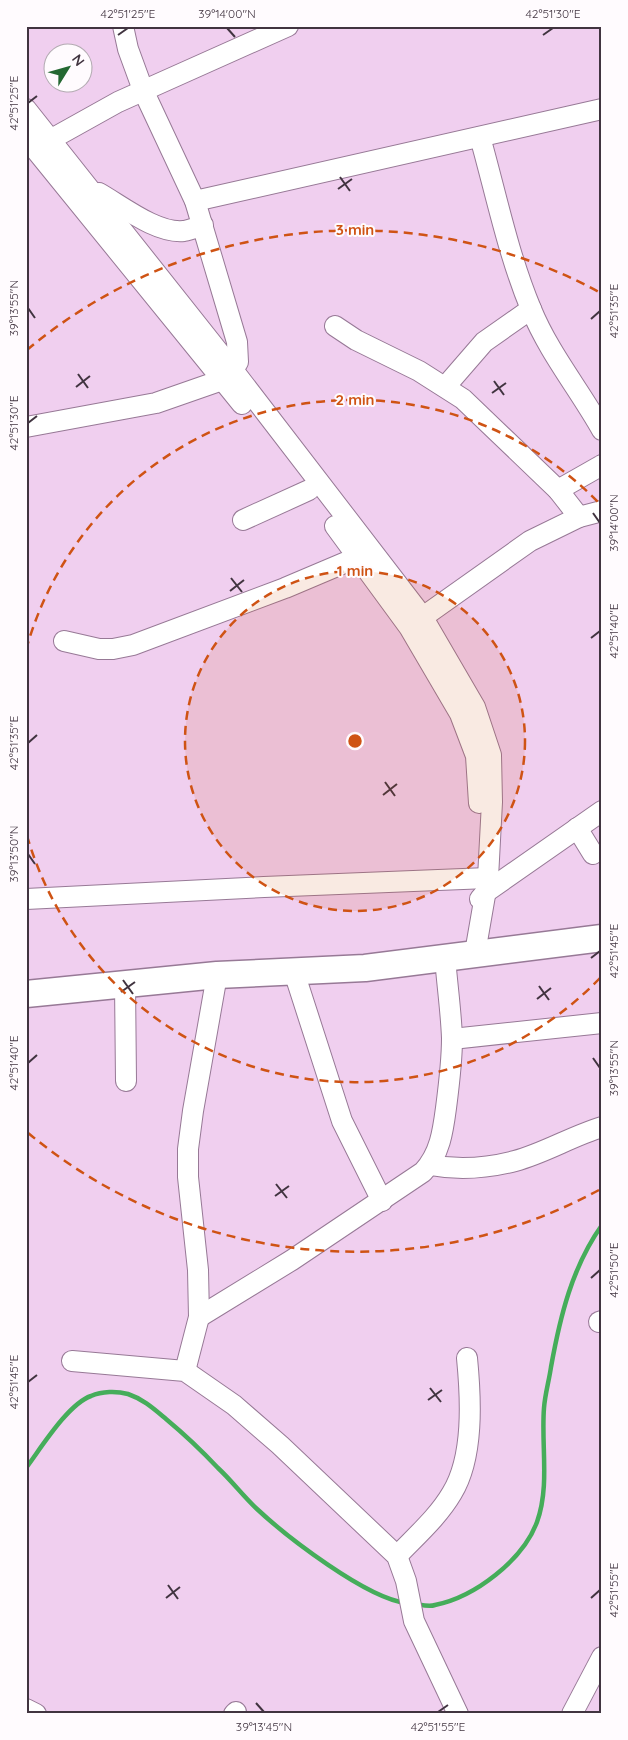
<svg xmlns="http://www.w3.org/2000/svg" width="628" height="1740" viewBox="0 0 628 1740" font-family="Quicksand,sans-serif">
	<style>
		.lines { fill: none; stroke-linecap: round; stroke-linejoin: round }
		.stream { stroke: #45ad5a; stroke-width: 4.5 }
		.minor-casing { stroke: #977996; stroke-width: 22 }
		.major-casing { stroke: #977996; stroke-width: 29 }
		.minor { stroke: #fff; stroke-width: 20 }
		.major { stroke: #fff; stroke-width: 26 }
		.ticks { fill: none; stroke: #413440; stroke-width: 2 }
		.ring { fill: none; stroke: #cf5314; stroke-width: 2.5; stroke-dasharray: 9 6 }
		.centre { fill: #cf5314; stroke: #fffbfe; stroke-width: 2.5 }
		.ring-label { font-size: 15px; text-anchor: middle; font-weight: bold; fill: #cf5314; stroke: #fffbfe; stroke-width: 4; stroke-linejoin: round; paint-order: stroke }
		.neatline { fill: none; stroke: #413440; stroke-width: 2 }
		.ticks-label { font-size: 12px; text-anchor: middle; fill: #413440 }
	</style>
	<rect width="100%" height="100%" fill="#f0cfef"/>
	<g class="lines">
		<!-- stream -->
		<g class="stream">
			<path d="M26 1468C41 1448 68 1404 91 1396 102 1391 117 1391 128 1394 143 1399 154 1409 166 1419 184 1434 202 1451 218 1468 232 1481 243 1496 257 1509 287 1537 366 1598 406 1603"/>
			<path d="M416 1604C422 1605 429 1607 435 1605 475 1597 523 1560 537 1522 550 1486 541 1445 544 1408 545 1394 549 1381 551 1367 560 1317 572 1267 602 1225"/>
		</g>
		<defs>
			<g id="minor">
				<polyline points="26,109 233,370 422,616 475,707 491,755 492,802 488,878 475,953"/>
				<path d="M480 137C496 194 508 254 531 309 549 353 579 389 602 430"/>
				<polyline points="26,138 242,404"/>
				<polyline points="39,146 118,102 288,26"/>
				<path d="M99 193C122 206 157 234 184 231 190 230 197 227 203 225"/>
				<polyline points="195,201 602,109"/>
				<polyline points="335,326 356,340 419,371 463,399 558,490 579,517"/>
				<polyline points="445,387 484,342 531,309"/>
				<polyline points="26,427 156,403 222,380 233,370 238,362 237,342 195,201 143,90 128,49 123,26"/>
				<polyline points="558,490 602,465"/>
				<polyline points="243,520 309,490"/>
				<polyline points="335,526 409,627 460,714 476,756 479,803"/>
				<polyline points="413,624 530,541 579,517 602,511"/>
				<polyline points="64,641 99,649 113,649 133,645 285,588 370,552"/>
				<polyline points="577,828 593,854"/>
				<polyline points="26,899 264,887 488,878"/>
				<polyline points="480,899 486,892 602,811"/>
				<polyline points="294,972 342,1121 382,1201"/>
				<polyline points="125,983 126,1081"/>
				<polyline points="452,1039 602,1023"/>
				<path d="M430 1165C457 1170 488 1168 515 1161 545 1153 572 1136 602 1127"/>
				<path d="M199 1317 292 1260 423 1172C440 1154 443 1131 446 1108 449 1085 452 1061 452 1038 451 1011 447 984 445 957"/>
				<polyline points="599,1322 602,1321"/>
				<polyline points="72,1361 185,1371 234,1405 280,1445 397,1556 406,1581 414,1621 458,1714"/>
				<polyline points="185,1371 199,1317 198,1270 188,1177 188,1149 193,1111 217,975"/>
				<path d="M397 1556C416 1536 438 1517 452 1493 474 1457 471 1399 467 1358"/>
				<polyline points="26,1709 36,1714"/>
				<polyline points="234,1714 236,1712"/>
				<polyline points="572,1714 602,1657"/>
			</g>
			<polyline id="major" points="26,994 217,975 365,968 602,938"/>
		</defs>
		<!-- minor casing -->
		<use href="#minor" class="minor-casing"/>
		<!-- major casing -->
		<use href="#major" class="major-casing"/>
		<!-- minor -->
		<use href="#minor" class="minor"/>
		<!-- major -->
		<use href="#major" class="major"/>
	</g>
	<!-- ticks -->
	<path class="ticks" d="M227 28 235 37M118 35 128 28M543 35 553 28M28 103 37 96M340 177 350 191M338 189 352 179M28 308 35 318M591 319 600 311M78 374 88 388M494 381 504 395M76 387 90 376M492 393 506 383M28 423 37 416M593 513 600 523M231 578 242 592M230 591 244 580M591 638 600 631M28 743 37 735M385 782 395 796M383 795 397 784M28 854 35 864M591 958 600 951M123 980 133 994M539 986 549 1000M121 992 135 982M537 999 551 988M593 1058 600 1068M28 1063 37 1055M276 1184 287 1198M275 1196 289 1186M591 1278 600 1270M28 1382 37 1375M430 1388 441 1402M428 1400 442 1390M168 1585 178 1599M166 1598 180 1587M591 1598 600 1590M256 1703 264 1712M438 1712 448 1705"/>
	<!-- distance rings -->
	<circle cx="355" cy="741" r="170" fill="#cf5314" fill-opacity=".12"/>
	<g class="ring">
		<circle cx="355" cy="741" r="170"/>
		<path d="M600 978A341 341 0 0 1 26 832M26 650A341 341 0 0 1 600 504"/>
		<path d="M599 1190A511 511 0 0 1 27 1132M27 350A511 511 0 0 1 599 292"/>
	</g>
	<circle cx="355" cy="741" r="8" class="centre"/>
	<g class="ring-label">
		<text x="355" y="235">3 min</text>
		<text x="355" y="405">2 min</text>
		<text x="355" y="576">1 min</text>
	</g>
	<!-- border -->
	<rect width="628" height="1740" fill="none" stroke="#fffbfe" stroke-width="55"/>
	<!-- north arrow -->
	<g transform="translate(68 68) rotate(53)"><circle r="24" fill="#fffbfe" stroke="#b3abb2"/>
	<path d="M0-4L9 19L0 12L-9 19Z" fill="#246832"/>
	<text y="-8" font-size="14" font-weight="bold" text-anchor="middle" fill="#413440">N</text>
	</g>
	<rect x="28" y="28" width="572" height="1684" class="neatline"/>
	<g class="ticks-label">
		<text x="128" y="18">42°51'25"E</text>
		<text x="227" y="18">39°14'00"N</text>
		<text x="553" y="18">42°51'30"E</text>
		<text transform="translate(14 103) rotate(-90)" y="4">42°51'25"E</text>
		<text transform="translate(14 308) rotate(-90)" y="4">39°13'55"N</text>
		<text transform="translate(614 311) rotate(-90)" y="4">42°51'35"E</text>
		<text transform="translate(14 423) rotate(-90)" y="4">42°51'30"E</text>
		<text transform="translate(614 523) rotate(-90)" y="4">39°14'00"N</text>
		<text transform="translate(614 631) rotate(-90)" y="4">42°51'40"E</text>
		<text transform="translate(14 743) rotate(-90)" y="4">42°51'35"E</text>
		<text transform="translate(14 854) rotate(-90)" y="4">39°13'50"N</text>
		<text transform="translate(614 951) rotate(-90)" y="4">42°51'45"E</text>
		<text transform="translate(14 1063) rotate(-90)" y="4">42°51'40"E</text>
		<text transform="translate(614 1068) rotate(-90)" y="4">39°13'55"N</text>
		<text transform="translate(614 1270) rotate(-90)" y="4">42°51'50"E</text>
		<text transform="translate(14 1382) rotate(-90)" y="4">42°51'45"E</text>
		<text transform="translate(614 1590) rotate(-90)" y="4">42°51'55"E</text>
		<text x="264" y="1731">39°13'45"N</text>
		<text x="438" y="1731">42°51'55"E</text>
	</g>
</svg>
